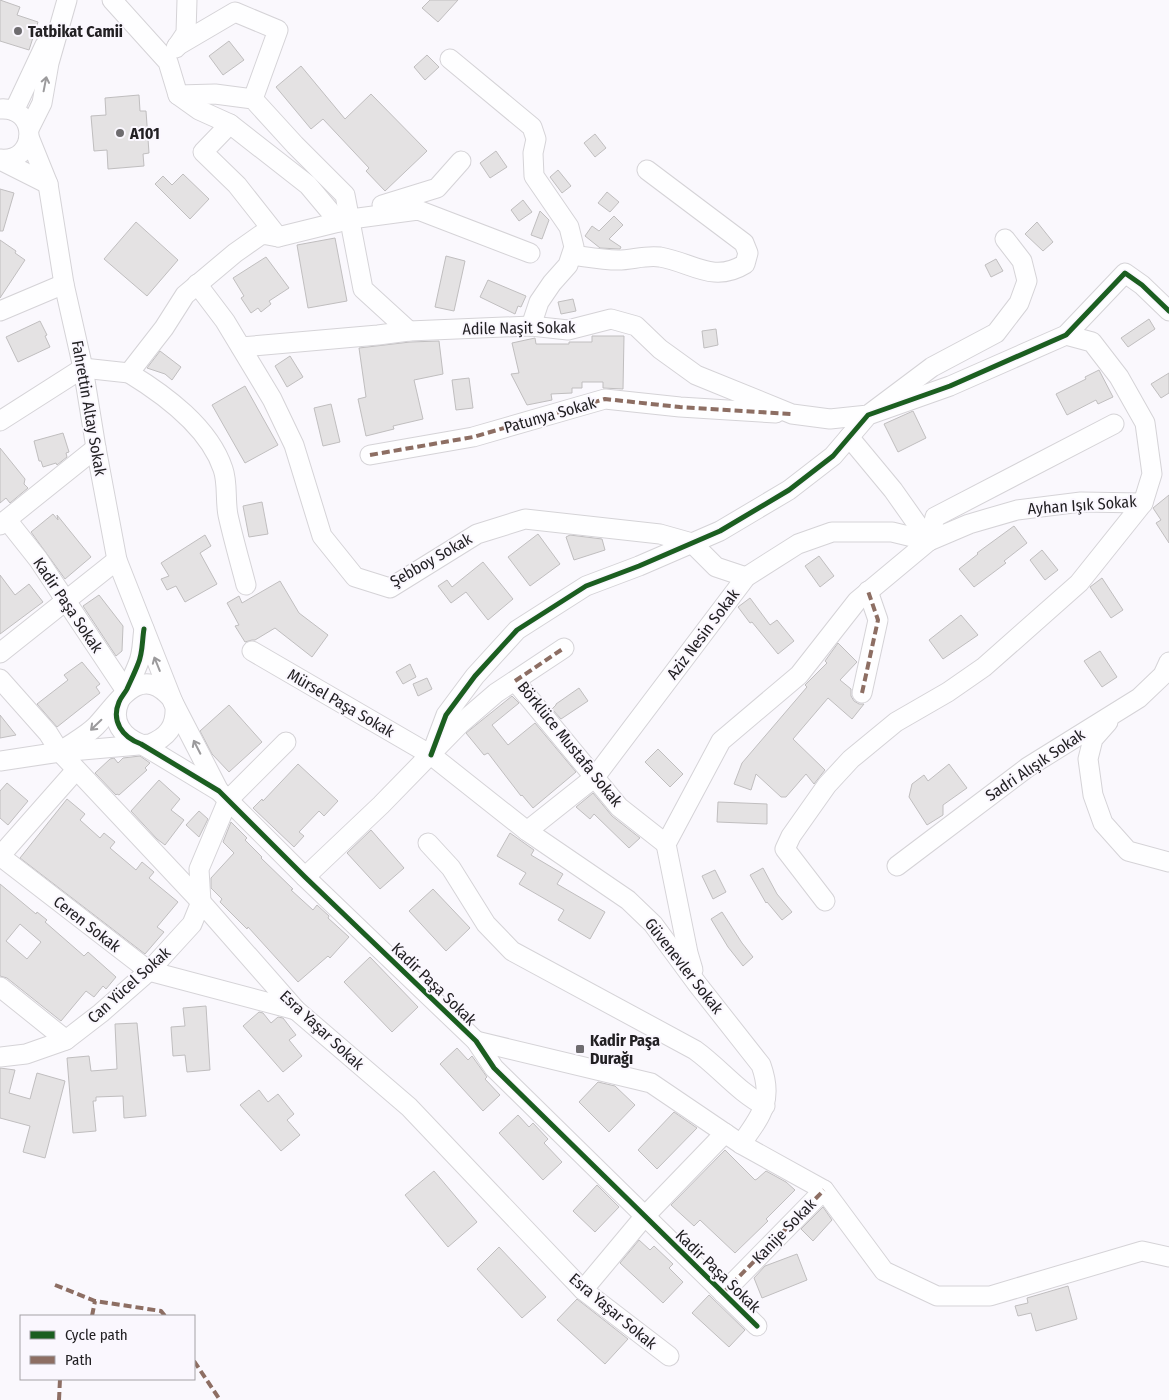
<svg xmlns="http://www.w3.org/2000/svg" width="1169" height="1400" viewBox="0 0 1169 1400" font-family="'Fira Sans Condensed',sans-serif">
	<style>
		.building { fill: #e4e2e3; stroke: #c0bebf; fill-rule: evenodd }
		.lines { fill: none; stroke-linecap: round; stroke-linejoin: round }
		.minor-casing { stroke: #d5d3d7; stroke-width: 21 }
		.minor { stroke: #fefeff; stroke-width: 19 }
		.quiet { stroke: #8d6e63; stroke-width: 4; stroke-dasharray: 8 4; stroke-linecap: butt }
		.cycleway-casing { stroke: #faf7fe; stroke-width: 8 }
		.cycleway { stroke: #1b5e20; stroke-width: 5 }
		.oneway { stroke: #9b9a9c }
		.poi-dot { fill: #6e6c6f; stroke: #faf7fe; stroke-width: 2 }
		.labels { text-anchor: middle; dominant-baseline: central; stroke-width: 4; stroke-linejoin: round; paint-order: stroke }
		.poi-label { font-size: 16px; font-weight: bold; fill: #222023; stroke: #faf7fe; text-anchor: start }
		.street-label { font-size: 16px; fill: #222023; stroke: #faf7fe }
	</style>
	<rect width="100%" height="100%" fill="#faf8fd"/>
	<!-- building -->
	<g class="building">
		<polygon points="0,0 20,7 17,15 38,22 29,50 0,41"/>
		<polygon points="430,0 458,0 438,22 422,8"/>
		<polygon points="229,41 244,60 223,75 209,56"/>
		<polygon points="427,55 439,67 425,80 414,67"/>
		<polygon points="301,66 345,119 371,94 427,151 385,191 366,171 369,168 323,119 311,129 276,87"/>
		<polygon points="139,95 140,111 146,111 149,153 143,154 144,166 108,169 107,150 94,151 91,116 106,115 105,98"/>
		<polygon points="595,134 606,148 595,157 584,143"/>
		<polygon points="496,151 507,167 490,178 480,163"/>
		<polygon points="558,170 571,186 562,193 550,177"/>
		<polygon points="183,174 209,199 190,219 155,184 163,176 172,185"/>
		<polygon points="0,189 14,193 3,231 0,231"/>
		<polygon points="607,192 619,202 610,212 598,203"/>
		<polygon points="523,200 532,212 519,221 511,210"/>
		<polygon points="540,211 549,220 542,239 531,235"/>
		<polygon points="614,216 623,225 609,239 621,247 620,249 600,248 585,236 592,226 599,231"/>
		<polygon points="136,222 178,260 147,296 104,259"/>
		<polygon points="1037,222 1053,242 1043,251 1025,234"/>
		<polygon points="335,238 347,301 308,308 297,245"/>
		<polygon points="0,240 16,251 15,253 25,260 0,298"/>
		<polygon points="446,256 465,261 454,311 435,307"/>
		<polygon points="266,257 289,288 269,301 271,304 261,312 258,308 251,313 241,298 244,296 233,278"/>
		<polygon points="996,259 1003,271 991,277 985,265"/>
		<polygon points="488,280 526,296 521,307 518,306 515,314 480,297"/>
		<polygon points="573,299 576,311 561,314 558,302"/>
		<polygon points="1149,319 1155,329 1128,347 1121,338"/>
		<polygon points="40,321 47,335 45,336 50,347 18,362 6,337"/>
		<polygon points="716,329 718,345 704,348 702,331"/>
		<polygon points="592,336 624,336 623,389 603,388 603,382 582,382 582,388 572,388 572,393 551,394 552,400 527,405 511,374 519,373 512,343 535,338 536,344 569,344 569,342 592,342"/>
		<polygon points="439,341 443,374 414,380 423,419 393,426 394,429 366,436 358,399 366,397 359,348 410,342"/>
		<polygon points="160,351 181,367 172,380 165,374 147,368"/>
		<polygon points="290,356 303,377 287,387 275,366"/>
		<polygon points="1099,370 1113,397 1098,404 1096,400 1067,415 1056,394 1086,379 1085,377"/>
		<polygon points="1169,373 1169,393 1161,398 1151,384"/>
		<polygon points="469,378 473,408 456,410 452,380"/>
		<polygon points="245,386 278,445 245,463 212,405"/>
		<polygon points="331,404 340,442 323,446 314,408"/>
		<polygon points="913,411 926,438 898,452 884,424"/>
		<polygon points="63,433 69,452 66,453 67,457 57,465 56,463 43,467 41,461 39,461 34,441"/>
		<polygon points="0,448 25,479 24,484 28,488 10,503 6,498 0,503"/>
		<polygon points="1169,495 1169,543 1156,523 1161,520 1153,508"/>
		<polygon points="262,502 268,534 249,537 243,506"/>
		<polygon points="53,514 58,520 57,515 91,557 65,579 31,532"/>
		<polygon points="1014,526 1027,543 1004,561 1006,563 974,587 959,569 978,554 977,553"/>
		<polygon points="538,534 560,564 530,586 508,557"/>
		<polygon points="205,535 211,546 200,553 217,584 185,602 176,586 167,590 161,579 169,576 161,563"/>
		<polygon points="570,535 602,539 605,550 574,560 566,537"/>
		<polygon points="1042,550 1058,570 1045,580 1030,560"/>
		<polygon points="819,556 834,576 820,587 805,566"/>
		<polygon points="483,562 513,599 488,620 466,592 451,603 438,586 447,580 452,587"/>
		<polygon points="0,575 15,595 29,584 43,602 0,634"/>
		<polygon points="1102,578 1123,610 1111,618 1090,587"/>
		<polygon points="280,581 299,613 328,635 312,657 275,628 255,640 252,640 245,642 235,626 239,625 227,603 239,596 242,603"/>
		<polygon points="99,595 123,626 122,651 116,656 83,606"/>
		<polygon points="750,598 770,625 777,620 794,641 778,654 752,622 750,623 738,607"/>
		<polygon points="961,615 978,635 943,659 929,640"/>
		<polygon points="838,643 857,662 840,680 851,689 851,696 854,701 859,704 864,704 852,719 828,698 793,739 825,770 814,784 806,774 786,797 781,797 756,774 751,790 734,784 742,763 807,687 805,685 827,663 825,661"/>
		<polygon points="1100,651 1117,677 1102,687 1084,661"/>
		<polygon points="82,662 100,684 96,687 100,693 57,727 37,704 68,680 64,675"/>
		<polygon points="410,664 416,677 403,684 396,672"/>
		<polygon points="427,678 432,689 418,696 413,684"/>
		<polygon points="579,688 588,701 561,719 552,709 556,705 556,704"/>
		<polygon points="512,696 519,703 492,725 508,745 535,723 576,772 533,808 522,795 521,796 488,753 484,755 466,733"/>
		<polygon points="229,705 262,742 229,772 212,754 200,731"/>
		<polygon points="0,715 16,735 0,738"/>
		<polygon points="658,749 683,774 670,787 645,762"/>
		<polygon points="140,756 150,763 145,768 147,770 119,795 117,794 116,795 95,773 110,759 114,758 118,763 123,758"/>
		<polygon points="298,764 338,801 324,816 319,811 299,832 304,836 294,847 253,808 262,799 263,801"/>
		<polygon points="949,764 967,788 943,805 943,815 927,825 909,797 912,784 924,775 928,781"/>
		<polygon points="159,780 180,799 171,810 184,820 165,845 157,839 131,811"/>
		<polygon points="7,783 28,801 8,825 0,818 0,791"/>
		<polygon points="593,793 612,816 640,838 629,848 594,814 590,819 576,807"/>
		<polygon points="67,799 85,814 80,820 100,838 104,833 115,842 110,848 136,870 142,862 154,872 149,878 178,902 157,927 164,932 145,954 20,858"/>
		<polygon points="718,802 767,804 767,824 717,822"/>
		<polygon points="199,811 208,819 199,837 186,825"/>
		<polygon points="231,822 247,838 245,840 262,857 261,858 293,889 291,890 313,910 317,905 329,916 328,918 349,937 330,958 328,956 298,982 248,927 247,929 220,902 222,899 211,888 211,878 234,853 223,842"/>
		<polygon points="371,830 404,868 380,889 347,853"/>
		<polygon points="510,833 534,850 531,855 563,874 557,884 605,912 590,939 558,920 564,910 519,884 526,873 497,856"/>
		<polygon points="763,868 777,894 792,912 782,920 767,902 766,903 750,875"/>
		<polygon points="715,870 726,892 713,899 702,876"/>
		<path d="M0 884 36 914 37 912 47 920 45 922 84 956 88 952 116 977 106 989 103 986 94 997 86 991 61 1021 7 978 0 976ZM20 924 41 942 27 959 6 941Z"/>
		<polygon points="433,889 470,928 446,951 409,911"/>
		<polygon points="722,912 742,943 753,957 743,966 728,947 711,919"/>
		<polygon points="370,957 418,1007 392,1032 344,982"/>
		<polygon points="206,1006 210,1070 187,1072 185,1055 173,1056 171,1027 185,1026 183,1008"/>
		<polygon points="259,1012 263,1013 271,1023 278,1017 283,1018 296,1035 289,1040 302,1056 283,1072 243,1026"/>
		<polygon points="137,1023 146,1116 124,1118 123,1096 96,1097 96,1101 93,1101 96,1131 73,1133 67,1058 89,1056 91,1071 117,1069 115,1024"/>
		<polygon points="457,1048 468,1060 472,1056 487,1077 485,1079 500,1095 483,1111 440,1064"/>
		<polygon points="0,1068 15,1070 9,1093 30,1099 37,1073 65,1081 45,1158 23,1152 30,1126 0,1118"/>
		<polygon points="598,1082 615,1086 635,1105 609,1132 579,1102"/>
		<polygon points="259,1090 268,1102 278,1094 294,1114 287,1120 300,1135 281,1151 240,1105"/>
		<polygon points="674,1112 697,1128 657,1169 638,1150"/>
		<polygon points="518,1115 529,1127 533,1123 548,1139 544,1143 562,1162 543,1180 499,1133"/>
		<polygon points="725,1150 755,1180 757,1179 766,1171 786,1182 795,1190 766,1219 768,1221 735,1253 700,1220 694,1226 671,1205"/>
		<polygon points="434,1171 477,1222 448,1247 405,1195"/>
		<polygon points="597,1185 619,1207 595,1232 573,1211"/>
		<polygon points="823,1207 832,1220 813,1241 801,1229"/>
		<polygon points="639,1240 650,1250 654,1246 673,1264 669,1268 683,1282 663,1303 620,1263"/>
		<polygon points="499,1247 546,1297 522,1318 477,1269"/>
		<polygon points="797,1254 807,1280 762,1298 754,1278 765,1266"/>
		<polygon points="1068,1286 1077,1319 1036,1331 1031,1313 1018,1316 1015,1306 1028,1303 1027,1298"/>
		<polygon points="709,1295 745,1330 729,1347 692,1313"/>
		<polygon points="577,1299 628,1339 605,1364 557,1320"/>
	</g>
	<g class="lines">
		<defs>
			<g id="minor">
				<polyline points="112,0 168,62 178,95 215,94 253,99 295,145 345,195 363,289 409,331"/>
				<polyline points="177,46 235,12 278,30 253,99"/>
				<polyline points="176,48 186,33 187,0"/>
				<polyline points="450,59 532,127 536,139 533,153 534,176 569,227 574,247 568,265 552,283 539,302 531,326"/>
				<polyline points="178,95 199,110 230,124"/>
				<path d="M0 109C39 106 38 163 0 159"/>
				<polyline points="14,111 45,45"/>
				<polyline points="29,129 42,103 49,63 67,0"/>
				<polyline points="0,160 48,184"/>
				<polyline points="382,205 437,188 461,161"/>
				<polyline points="278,237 237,185 203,152 230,124 308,185 339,222"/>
				<path d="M572 255C587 257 603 260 618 260 632 260 645 255 660 257 691 262 713 284 745 264L748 253 744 243 647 170"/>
				<polyline points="197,284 225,321 272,399 294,445 322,536 355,577 390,588 477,534 525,519 660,534 692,543 716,567 746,577"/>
				<polyline points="0,311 64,284"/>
				<polyline points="241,347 378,335 409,331 531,326 568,330 611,319 636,326 660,349 696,375 792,414 830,419 868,415 932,367 996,333 1019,303 1027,281 1022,261 1005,239"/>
				<path d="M129 373C165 395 209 427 223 469 228 483 225 500 228 515 233 538 240 562 246 585"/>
				<polyline points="0,421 83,368 129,373 164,328 185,295 235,253 262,234 278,237 351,219 418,210 530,253"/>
				<polyline points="849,437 893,490 929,541"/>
				<polyline points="370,455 473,437 605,399 680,407 776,413"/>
				<polyline points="7,520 38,559 126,691"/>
				<polyline points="0,525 96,448"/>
				<polyline points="929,541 935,517 1114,424"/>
				<path d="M144 629C142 640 143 653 138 664 135 672 131 680 127 689 125 693 121 697 119 702 111 721 122 737 141 744L219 791 305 877 476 1041 494 1068 757 1326"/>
				<path d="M252 651 431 755 527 831 628 900 653 924 698 985 761 1065C774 1101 761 1116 741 1144"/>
				<polyline points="0,653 117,560"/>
				<polyline points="0,679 48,733 60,752 201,902 296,1010 409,1107 583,1290 669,1356"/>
				<polyline points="515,681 619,807 666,844"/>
				<polyline points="862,693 878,620 868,591"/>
				<polyline points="1108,722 1093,739 1088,759 1093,795 1103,823 1128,851 1169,862"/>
				<path d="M61 751C72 743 86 736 96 726 117 704 139 662 171 698L219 791"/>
				<polyline points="431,755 446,715 475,676 517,630 586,586 639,566 720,531 789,490 833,456 868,415 950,386 1066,335 1125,273 1142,285 1169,311"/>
				<path d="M0 761 60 752 150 744C168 737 176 726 175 707L117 560 96 448 83 368 64 284 48 184 29 137"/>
				<polyline points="527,831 595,777 746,577 798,544 832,532 892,532 929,541"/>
				<path d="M428 843 451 868 486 924 512 951 695 1050C720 1068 738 1092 765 1106"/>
				<polyline points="666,844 721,741 799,675 857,601 929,541 969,524 1017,510 1081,502 1143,503 1152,474 1145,423 1119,377 1092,342 1066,335"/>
				<polyline points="666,844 688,953 693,970"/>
				<polyline points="0,856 149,971 296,1010"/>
				<polyline points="0,856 76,770"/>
				<polyline points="897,866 1028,767 1139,698 1163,675 1169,662"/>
				<polyline points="305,877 381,805 460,724 496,693 564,648"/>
				<polyline points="825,901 785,849 791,836 827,785 851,759 896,722 948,692 984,667 1079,583 1143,503"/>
				<polyline points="0,987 66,1040"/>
				<polyline points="476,1041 651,1083 741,1144 824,1190 884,1271 937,1296 990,1296 1142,1251 1169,1257"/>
				<polyline points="0,1057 26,1054 66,1040 101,1013 149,971 192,924 201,902 199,869 228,800 286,742"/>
				<polyline points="583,1290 644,1217 725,1133"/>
				<polyline points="723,1293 824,1190"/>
			</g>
		</defs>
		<!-- minor casing -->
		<use href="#minor" class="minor-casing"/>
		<!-- minor -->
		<use href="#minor" class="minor"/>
		<!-- quiet -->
		<g class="quiet">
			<polyline points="370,455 473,437 605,399 680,407 792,414"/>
			<polyline points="515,681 564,648"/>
			<polyline points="862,693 878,620 868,591"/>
			<polyline points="55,1285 95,1301 161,1311 165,1316"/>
			<polyline points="723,1293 824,1190"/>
			<polyline points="92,1316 95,1301"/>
			<polyline points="194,1361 220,1400"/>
			<polyline points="59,1400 60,1379"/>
		</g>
		<defs>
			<g id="cycleway">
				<path d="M144 629C142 640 143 653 138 664 135 672 131 680 127 689 125 693 121 697 119 702 111 721 122 737 141 744L219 791 305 877 476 1041 494 1068 757 1326"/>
				<polyline points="431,755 446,715 475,676 517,630 586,586 639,566 720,531 789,490 833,456 868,415 950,386 1066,335 1125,273 1142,285 1169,311"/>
			</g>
		</defs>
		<!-- cycleway casing -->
		<use href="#cycleway" class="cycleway-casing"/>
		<!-- cycleway -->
		<use href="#cycleway" class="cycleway"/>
	</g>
	<!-- one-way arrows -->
	<defs><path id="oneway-shaft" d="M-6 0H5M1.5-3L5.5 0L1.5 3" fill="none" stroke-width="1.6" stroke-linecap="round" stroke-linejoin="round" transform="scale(1.25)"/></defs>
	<g class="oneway">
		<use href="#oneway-shaft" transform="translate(45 84) rotate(-79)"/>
		<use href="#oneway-shaft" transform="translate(157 664) rotate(-112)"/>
		<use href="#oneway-shaft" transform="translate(96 725) rotate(136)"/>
		<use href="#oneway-shaft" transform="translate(197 747) rotate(-117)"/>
	</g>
	<!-- markers -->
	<g class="poi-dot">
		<circle cx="18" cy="31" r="5"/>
		<circle cx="120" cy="133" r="5"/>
		<rect x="575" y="1044" width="10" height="10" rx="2.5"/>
	</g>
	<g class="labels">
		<!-- poi labels -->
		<g class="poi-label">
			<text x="28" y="31">Tatbikat Camii</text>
			<text x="130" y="133">A101</text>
			<text x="590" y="1040">Kadir Paşa<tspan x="590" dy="18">Durağı</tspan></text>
		</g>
		<!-- street labels -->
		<g class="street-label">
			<text transform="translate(519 328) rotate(-1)">Adile Naşit Sokak</text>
			<text transform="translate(89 408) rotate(80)">Fahrettin Altay Sokak</text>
			<text transform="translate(550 415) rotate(-16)">Patunya Sokak</text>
			<text transform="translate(1082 505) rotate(-4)">Ayhan Işık Sokak</text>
			<text transform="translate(431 560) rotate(-30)">Şebboy Sokak</text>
			<text transform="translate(68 605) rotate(56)">Kadir Paşa Sokak</text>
			<text transform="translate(703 634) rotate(-53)">Aziz Nesin Sokak</text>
			<text transform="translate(341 703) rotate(30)">Mürsel Paşa Sokak</text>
			<text transform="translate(570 744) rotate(51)">Börklüce Mustafa Sokak</text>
			<text transform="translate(1035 765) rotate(-34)">Sadri Alışık Sokak</text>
			<text transform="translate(87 924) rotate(38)">Ceren Sokak</text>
			<text transform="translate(684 966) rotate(52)">Güvenevler Sokak</text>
			<text transform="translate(434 984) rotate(44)">Kadir Paşa Sokak</text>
			<text transform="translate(129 985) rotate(-42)">Can Yücel Sokak</text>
			<text transform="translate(322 1030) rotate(43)">Esra Yaşar Sokak</text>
			<text transform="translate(784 1231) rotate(-46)">Kanije Sokak</text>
			<text transform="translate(718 1271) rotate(44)">Kadir Paşa Sokak</text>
			<text transform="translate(613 1311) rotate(40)">Esra Yaşar Sokak</text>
		</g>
	</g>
	<!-- legend -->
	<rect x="20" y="1315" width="175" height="65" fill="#faf7fe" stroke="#a4a1a6"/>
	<rect x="30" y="1331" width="25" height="8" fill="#1b5e20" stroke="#a4a1a6"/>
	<text x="65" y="1340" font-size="15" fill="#222023">Cycle path</text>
	<rect x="30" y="1356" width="25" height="8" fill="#8d6e63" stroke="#a4a1a6"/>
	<text x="65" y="1365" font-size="15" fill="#222023">Path</text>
</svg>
